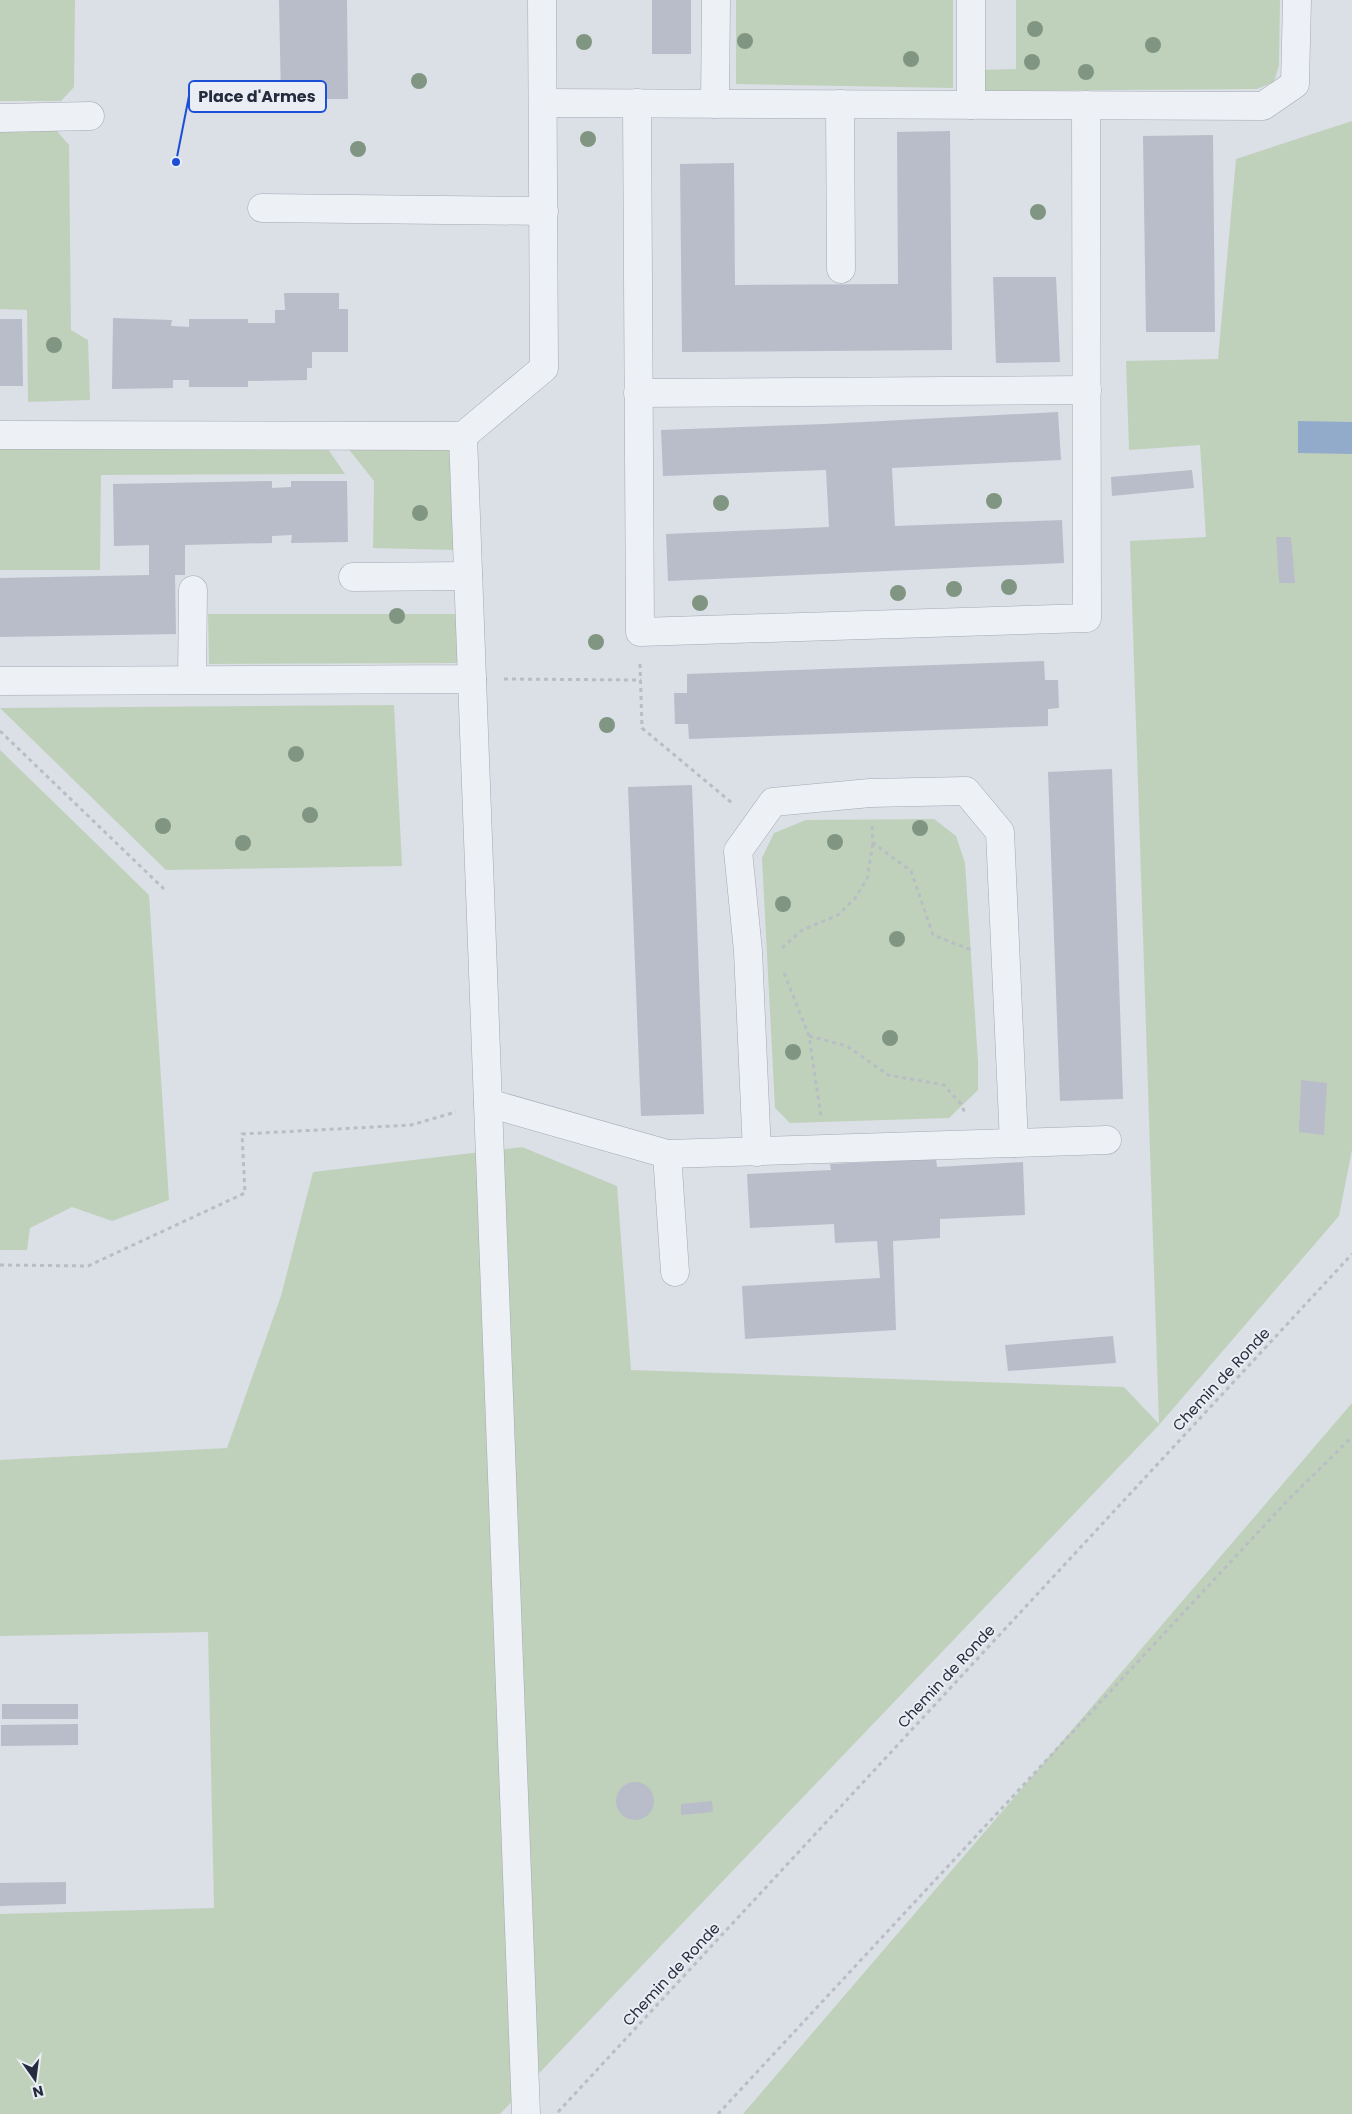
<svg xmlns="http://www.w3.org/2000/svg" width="1352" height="2114" viewBox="0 0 1352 2114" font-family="Poppins,sans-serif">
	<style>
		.green { fill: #c0d1bb }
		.water { fill: #92abca }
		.building { fill: #b8bdc9 }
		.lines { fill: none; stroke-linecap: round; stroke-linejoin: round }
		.minor-casing { stroke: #a4a9b3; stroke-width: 29 }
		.path { stroke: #b9bdc5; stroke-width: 3; stroke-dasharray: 4 4; stroke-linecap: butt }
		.minor { stroke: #edf0f5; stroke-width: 28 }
		.tree { fill: #809682 }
		.labels { text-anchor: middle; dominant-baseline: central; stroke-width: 4; stroke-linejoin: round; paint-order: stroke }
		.street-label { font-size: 15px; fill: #242c3d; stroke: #eaeef4 }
		.leader { fill: none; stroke: #1d4ed8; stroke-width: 2 }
		.callout-dot { fill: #1d4ed8; stroke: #eaeef4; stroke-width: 2 }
		.callout { fill: #eaeef4; stroke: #1d4ed8; stroke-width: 2 }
		.callout-label { font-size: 16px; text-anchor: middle; font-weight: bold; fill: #242c3d }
	</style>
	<rect width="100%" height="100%" fill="#dbdfe6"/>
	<!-- green -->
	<g class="green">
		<polygon points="0,0 75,0 74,87 61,101 0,101"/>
		<polygon points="736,0 953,0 953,88 736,84"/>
		<polygon points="1016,0 1280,0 1279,65 1274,82 1257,89 981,91 981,70 1016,69"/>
		<polygon points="1352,121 1352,1150 1339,1216 1159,1425 500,2114 0,2114 0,1914 214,1908 208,1632 0,1636 0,1460 227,1448 281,1296 313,1172 522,1147 617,1186 631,1370 1124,1387 1159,1424 1130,541 1206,537 1200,445 1129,450 1126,361 1218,359 1236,159"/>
		<polygon points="55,129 69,145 71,330 88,340 90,400 28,402 27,310 0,309 0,131"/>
		<polygon points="347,447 452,449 455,550 373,548 374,481"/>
		<polygon points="0,449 328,449 345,474 101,475 100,570 0,570"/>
		<polygon points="208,614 457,614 457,663 209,664"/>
		<polygon points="394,705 402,866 166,870 0,708"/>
		<polygon points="0,750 149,895 169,1200 112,1221 72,1207 30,1228 27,1250 0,1250"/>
		<polygon points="934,819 956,836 965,863 978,1062 978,1090 949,1118 790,1123 775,1108 762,858 774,833 806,820"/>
		<polygon points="1352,1403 1352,2114 743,2114"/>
	</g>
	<!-- water -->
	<polygon class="water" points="1298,421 1352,422 1352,454 1298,453"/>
	<!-- building -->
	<g class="building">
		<polygon points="279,0 347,0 348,99 281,99"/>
		<rect x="652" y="0" width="39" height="54"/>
		<polygon points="950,131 952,350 682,352 680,164 734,163 735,285 898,284 897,132"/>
		<polygon points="1213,135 1215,332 1146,332 1143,136"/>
		<polygon points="993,277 1056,277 1060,362 996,363"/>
		<polygon points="284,293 339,293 339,309 348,309 348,352 312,352 312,368 307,368 307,380 248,381 248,387 189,387 189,380 173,380 173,388 112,389 113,318 172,320 171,326 189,327 189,319 248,319 248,323 275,323 275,310 285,310"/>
		<polygon points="0,319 22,319 23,386 0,386"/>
		<polygon points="1058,412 1061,460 892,468 895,526 1062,520 1064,563 668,581 666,534 829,527 826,470 663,476 661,430 824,424"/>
		<polygon points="1192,470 1194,488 1112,496 1111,477"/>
		<polygon points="272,481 272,488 291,487 291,481 347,481 348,542 291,543 292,535 272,536 272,543 185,545 185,575 175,575 176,634 0,637 0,578 149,575 149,545 114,546 113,484"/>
		<polygon points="1276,537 1291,537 1295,583 1279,583"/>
		<polygon points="1044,661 1045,680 1058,680 1059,708 1048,709 1048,726 689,739 688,724 675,724 674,693 687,693 687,674"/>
		<polygon points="1112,769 1123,1099 1060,1101 1048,772"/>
		<polygon points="692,785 704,1114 641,1116 628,787"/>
		<polygon points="1301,1080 1327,1083 1324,1135 1299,1132"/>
		<polygon points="936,1159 937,1167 1023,1162 1025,1215 940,1219 940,1238 893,1241 896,1330 745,1339 742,1286 880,1278 877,1241 835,1243 834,1224 750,1228 747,1174 831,1170 830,1164"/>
		<polygon points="1113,1336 1116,1363 1008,1371 1005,1345"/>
		<rect x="2" y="1704" width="76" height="15"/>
		<polygon points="78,1724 78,1745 1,1746 1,1725"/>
		<circle cx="635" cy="1801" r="19"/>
		<polygon points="712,1801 713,1812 681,1815 681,1804"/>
		<polygon points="66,1882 66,1904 0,1906 0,1883"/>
	</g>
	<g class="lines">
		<defs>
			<g id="minor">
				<polyline points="971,0 971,105"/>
				<polyline points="543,103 1263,106 1295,84 1297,0"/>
				<polyline points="637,103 640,632 1087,618 1086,105"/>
				<polyline points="715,104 716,0"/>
				<polyline points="840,104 841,269"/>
				<polyline points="0,118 90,116"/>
				<polyline points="262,208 544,211"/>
				<polyline points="638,393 1087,390"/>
				<polyline points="0,435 463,436 544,368 542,0"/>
				<polyline points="353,577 468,576"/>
				<polyline points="472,679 526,2114"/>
				<polyline points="192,680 193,590"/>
				<polyline points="0,681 472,679 463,436"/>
				<polyline points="488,1103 667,1154 1107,1140"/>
				<polyline points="757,1152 748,951 738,851 773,802 870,793 966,791 1000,832 1014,1143"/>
				<polyline points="667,1154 675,1272"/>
			</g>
		</defs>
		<!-- minor casing -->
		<use href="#minor" class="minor-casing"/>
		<!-- path -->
		<g class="path">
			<polyline points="640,664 642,728 732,803"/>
			<polyline points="504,679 641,680"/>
			<polyline points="0,731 164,889"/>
			<polyline points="872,826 873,843 911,871 933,935 974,951"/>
			<polyline points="782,948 802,930 838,915 855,898 867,879 873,843"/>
			<polyline points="784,973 809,1036 821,1116"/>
			<polyline points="809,1036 847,1046 888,1075 944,1085 961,1104 965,1113"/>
			<polyline points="0,1265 88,1266 245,1193 242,1134 411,1125 456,1112"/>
			<polyline points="558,2112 1352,1254"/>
			<polyline points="718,2114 1288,1500 1352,1437"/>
		</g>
		<!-- minor -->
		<use href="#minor" class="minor"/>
	</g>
	<!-- trees -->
	<g class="tree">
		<circle cx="1035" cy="29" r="8"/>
		<circle cx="745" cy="41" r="8"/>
		<circle cx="584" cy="42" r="8"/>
		<circle cx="1153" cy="45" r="8"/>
		<circle cx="911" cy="59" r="8"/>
		<circle cx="1032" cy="62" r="8"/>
		<circle cx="1086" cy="72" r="8"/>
		<circle cx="419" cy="81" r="8"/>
		<circle cx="588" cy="139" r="8"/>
		<circle cx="358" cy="149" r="8"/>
		<circle cx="1038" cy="212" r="8"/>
		<circle cx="54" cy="345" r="8"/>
		<circle cx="994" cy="501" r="8"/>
		<circle cx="721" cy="503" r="8"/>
		<circle cx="420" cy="513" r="8"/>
		<circle cx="1009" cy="587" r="8"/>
		<circle cx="954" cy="589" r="8"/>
		<circle cx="898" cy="593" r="8"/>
		<circle cx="700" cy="603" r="8"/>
		<circle cx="397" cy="616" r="8"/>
		<circle cx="596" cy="642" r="8"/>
		<circle cx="607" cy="725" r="8"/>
		<circle cx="296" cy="754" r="8"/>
		<circle cx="310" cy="815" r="8"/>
		<circle cx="163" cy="826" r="8"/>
		<circle cx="920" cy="828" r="8"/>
		<circle cx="835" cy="842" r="8"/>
		<circle cx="243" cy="843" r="8"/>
		<circle cx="783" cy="904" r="8"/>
		<circle cx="897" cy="939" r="8"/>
		<circle cx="890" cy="1038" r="8"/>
		<circle cx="793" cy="1052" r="8"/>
	</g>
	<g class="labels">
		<!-- street labels -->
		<g class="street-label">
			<text transform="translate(1221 1379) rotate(-47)">Chemin de Ronde</text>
			<text transform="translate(946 1676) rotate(-47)">Chemin de Ronde</text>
			<text transform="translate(671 1974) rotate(-47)">Chemin de Ronde</text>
		</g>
	</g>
	<!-- callouts -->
	<path class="leader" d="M176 162L189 96"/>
	<circle class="callout-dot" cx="176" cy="162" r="5"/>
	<rect class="callout" x="189" y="81" width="137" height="31" rx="5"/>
	<g class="callout-label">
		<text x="257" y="102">Place d'Armes</text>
	</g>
	<!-- north arrow -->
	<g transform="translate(35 2079) rotate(166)" stroke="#eaeef4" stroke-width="4" paint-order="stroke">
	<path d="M0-4L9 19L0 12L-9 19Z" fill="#242c3d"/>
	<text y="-8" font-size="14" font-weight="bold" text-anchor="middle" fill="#242c3d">N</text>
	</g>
</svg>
